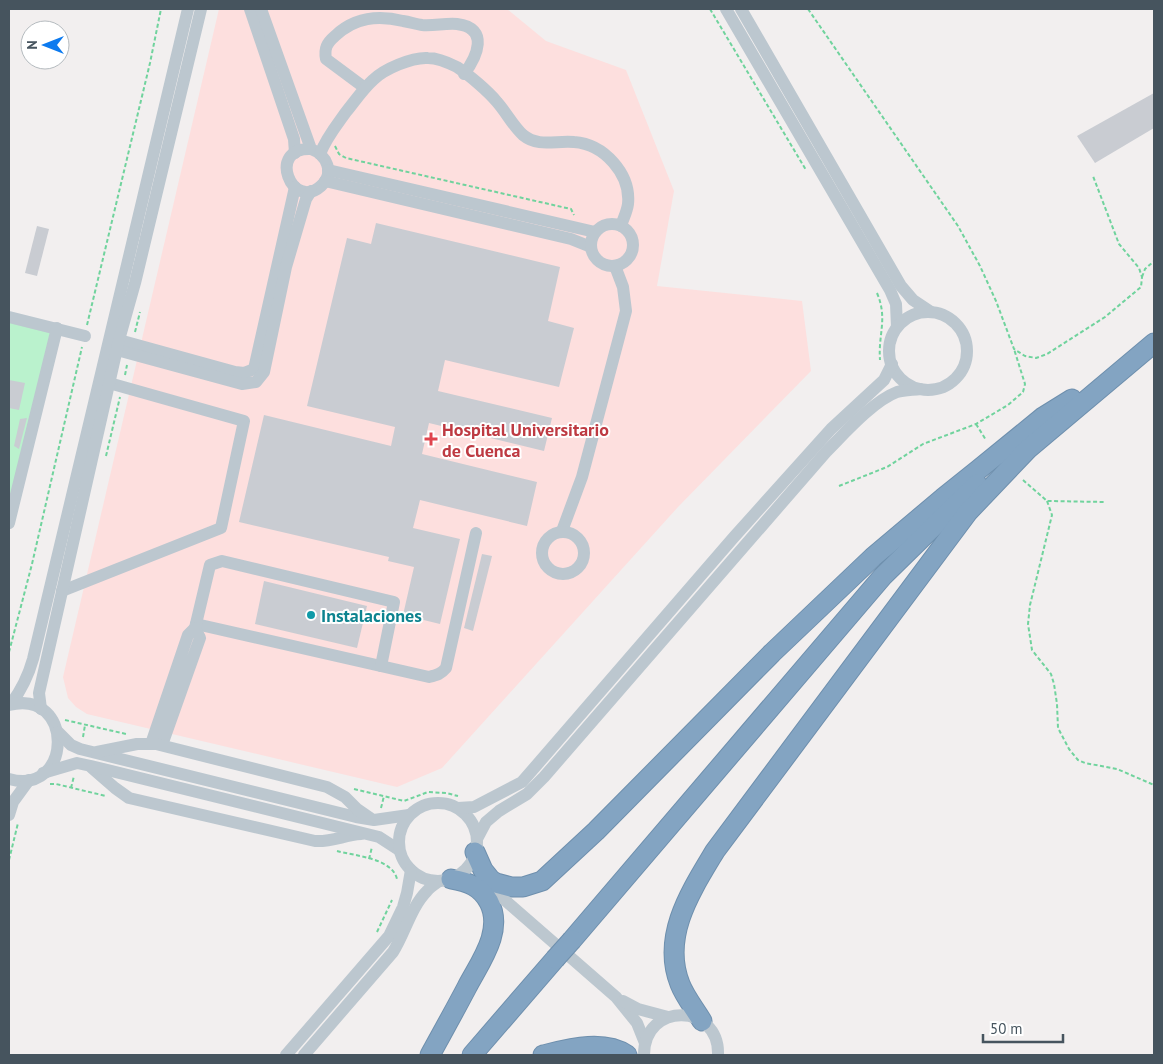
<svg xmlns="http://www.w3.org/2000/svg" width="1163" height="1064" viewBox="0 0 1163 1064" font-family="'PT Sans',sans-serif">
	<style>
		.medical { fill: #fddfde }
		.green { fill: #baf2cd }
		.building { fill: #c9ccd2 }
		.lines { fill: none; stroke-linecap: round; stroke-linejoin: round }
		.highway-casing { stroke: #6e8fad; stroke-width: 21 }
		.path { stroke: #70d39d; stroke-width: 2; stroke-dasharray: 4 2.5; stroke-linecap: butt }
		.minor { stroke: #bcc7cf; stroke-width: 12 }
		.highway { stroke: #83a4c2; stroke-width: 19 }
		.highway-bridge-casing { stroke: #6e8fad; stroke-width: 21; stroke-linecap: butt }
		.highway-bridge { stroke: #83a4c2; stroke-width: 19 }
		.health-dot { fill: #e0444e; stroke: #fff; stroke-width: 2 }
		.culture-dot { fill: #0f9aa8; stroke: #fff; stroke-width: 2 }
		.labels { text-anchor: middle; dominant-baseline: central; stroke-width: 4; stroke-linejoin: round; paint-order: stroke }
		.health-label { font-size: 18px; font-weight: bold; fill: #be3a42; stroke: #fff; text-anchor: start }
		.culture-label { font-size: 18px; font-weight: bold; fill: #0d838f; stroke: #fff; text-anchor: start }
	</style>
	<rect width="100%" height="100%" fill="#f2efef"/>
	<!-- medical -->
	<polygon class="medical" points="219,9 507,9 546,41 626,70 674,191 657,286 802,301 811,371 678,507 442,768 397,787 87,714 76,707 68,698 63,677"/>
	<!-- green -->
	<polygon class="green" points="9,317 53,326 9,501"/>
	<!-- building -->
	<g class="building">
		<polygon points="1154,93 1154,128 1095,163 1077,136"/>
		<polygon points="376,223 560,267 548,321 574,328 559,387 445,360 438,391 552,418 544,451 429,423 422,454 537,482 527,526 420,500 413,528 460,539 440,624 403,615 414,567 388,561 389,557 239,522 264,415 391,446 395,427 307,406 347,238 371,244"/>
		<polygon points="37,226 49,229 37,276 25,273"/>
		<polygon points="9,380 25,383 19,410 9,408"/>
		<polygon points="27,418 19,449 14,446 20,419"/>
		<polygon points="482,554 492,556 473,631 464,628"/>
		<polygon points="264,581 367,606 357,648 255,624"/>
	</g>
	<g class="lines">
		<defs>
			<g id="highway">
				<polyline points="475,852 483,870 491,880 496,883 511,887 523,887 542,881 596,831 772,653 873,557 943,498 978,470 1043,417 1072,399"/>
				<polyline points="572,940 883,576 977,484"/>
				<path d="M702 1021C695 1009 685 997 680 984 661 936 691 891 715 851L968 512 1028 449 1154 343"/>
				<path d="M430 1055C442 1033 455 1010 467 987 480 962 504 931 489 902 480 886 468 882 451 879"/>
				<polyline points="472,1055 555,959"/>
				<path d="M543 1055C568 1049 603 1039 627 1055"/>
			</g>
		</defs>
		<!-- highway casing -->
		<use href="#highway" class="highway-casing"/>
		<!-- path -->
		<g class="path">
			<polyline points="710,9 806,170"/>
			<polyline points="808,9 958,226 980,266 996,301 1014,349 1025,356 1036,358 1047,354 1105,317 1141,287 1142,277 1139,268 1119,244 1093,176"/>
			<polyline points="335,146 339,154 346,158 571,209 574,215"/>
			<polyline points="1142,277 1145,269 1154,261"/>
			<path d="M877 293C888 319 878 334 880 360"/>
			<polyline points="87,325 150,63 161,9"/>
			<polyline points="135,332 140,312"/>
			<polyline points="125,375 127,365"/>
			<polyline points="976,424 986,440"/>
			<polyline points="106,456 120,397"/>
			<polyline points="1023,480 1047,501 1105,502"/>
			<polyline points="839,486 887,467 923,444 976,424 1008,405 1023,392 1025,384 1014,349"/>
			<polyline points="1047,501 1052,515 1030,605 1028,624 1032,650 1051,674 1054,684 1057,704 1058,728 1069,749 1078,760 1085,763 1117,769 1154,785"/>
			<polyline points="9,652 32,564 82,347"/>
			<polyline points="65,720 126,734"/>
			<polyline points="83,737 85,725"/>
			<polyline points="50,784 56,784 106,796"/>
			<polyline points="71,788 74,776"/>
			<polyline points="354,789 404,801 428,792 446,793 458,796"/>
			<polyline points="381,808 384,796"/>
			<path d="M337 851C355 856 392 858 397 879"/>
			<polyline points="369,859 372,847"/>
			<polyline points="9,860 18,823"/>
			<polyline points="377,932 392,900"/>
		</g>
		<!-- minor -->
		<g class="minor">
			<polyline points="250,9 294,139 295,153"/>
			<path d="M261 9 311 149C327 155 335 173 321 186 292 212 266 147 311 149"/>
			<polyline points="726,9 890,290 896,304 897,327"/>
			<polyline points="741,9 901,286 913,300 931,312"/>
			<path d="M365 88 326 59C324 48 327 43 335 36 355 17 378 15 403 21 410 22 415 24 422 25 434 26 445 23 457 24 490 28 477 57 464 74"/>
			<path d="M320 154C326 138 336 126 346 112 355 101 363 89 373 80 384 69 412 57 428 58 438 58 449 63 457 67 469 75 488 91 497 102 506 112 513 126 523 135 539 148 556 140 574 142 604 144 631 174 628 204 627 212 623 219 621 226"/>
			<polyline points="328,170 595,232"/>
			<polyline points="325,181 571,239 591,247"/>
			<circle cx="612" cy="245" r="21"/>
			<circle cx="928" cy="351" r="39"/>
			<polyline points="9,317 85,336"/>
			<polyline points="119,340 235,372 244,373 254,369 295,187"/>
			<polyline points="117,350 242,384 256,382 264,372 286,267 306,199 311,191"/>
			<polyline points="9,523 57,328"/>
			<polyline points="562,531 582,477 626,311 623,287 615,266"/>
			<circle cx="563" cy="553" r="21"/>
			<polyline points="62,591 221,528 244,421 109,383"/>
			<path d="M196 624 429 677C437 675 441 674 446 668L476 533"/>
			<polyline points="195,628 210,565 222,561 394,602 381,666"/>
			<path d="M11 704C22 689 28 677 33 659L188 9"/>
			<path d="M9 705C75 688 73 797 9 779"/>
			<polyline points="41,709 39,693 119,340 135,283 201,9"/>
			<polyline points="58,732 71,745 80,749 356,817 374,820 409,815"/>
			<polyline points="151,744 188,635 195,628 200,638 162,745"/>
			<polyline points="97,752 137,744 156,744 327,787 345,797 357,809 370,818"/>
			<path d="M92 768 115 788 129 798 315 841C333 842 344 835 361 834"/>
			<polyline points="43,773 77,763 91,766 379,837 399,850"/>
			<circle cx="438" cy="842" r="39"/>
			<polyline points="458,808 474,807 522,782 734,537 831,429 884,380 892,364"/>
			<polyline points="9,815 13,802 29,780"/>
			<path d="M477 839 486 822 499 811 527 794 544 777 826 452C844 434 873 401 897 392 904 390 913 390 920 389"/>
			<polyline points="484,882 616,997 637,1023 645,1043"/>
			<polyline points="623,1001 638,1009 668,1017"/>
			<polyline points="286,1055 389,936 403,907 407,893 411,870"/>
			<path d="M304 1055 393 952C405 933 411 907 427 891 430 887 435 884 439 881"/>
			<path d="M644 1055C644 1001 720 1003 718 1055"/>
		</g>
		<!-- highway -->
		<use href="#highway" class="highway"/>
		<defs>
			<polyline id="highway-bridge" points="555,959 572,940"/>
		</defs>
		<!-- highway-bridge casing -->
		<use href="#highway-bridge" class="highway-bridge-casing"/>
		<!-- highway-bridge -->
		<use href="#highway-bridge" class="highway-bridge"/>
	</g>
	<!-- markers -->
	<path class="health-dot" d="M428.5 431.5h5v5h5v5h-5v5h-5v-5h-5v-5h5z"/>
	<circle class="culture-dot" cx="311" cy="615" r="5"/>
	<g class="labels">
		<!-- health labels -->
		<g class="health-label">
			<text x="442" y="429">Hospital Universitario<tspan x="442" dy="21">de Cuenca</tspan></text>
		</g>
		<!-- culture labels -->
		<g class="culture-label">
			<text x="321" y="615">Instalaciones</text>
		</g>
	</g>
	<!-- border -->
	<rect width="1163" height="1064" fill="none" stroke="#46545e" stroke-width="20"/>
	<!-- north arrow -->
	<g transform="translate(45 45) rotate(270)"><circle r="24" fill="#ffffff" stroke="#b5bbbf"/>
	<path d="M0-4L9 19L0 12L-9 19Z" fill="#0c7aef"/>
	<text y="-8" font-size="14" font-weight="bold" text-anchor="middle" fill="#46545e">N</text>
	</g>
	<!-- scale -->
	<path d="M983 1034v8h80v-8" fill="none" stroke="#46545e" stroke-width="2.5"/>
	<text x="990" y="1034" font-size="15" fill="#46545e" stroke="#ffffff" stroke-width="4" paint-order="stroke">50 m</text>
</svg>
